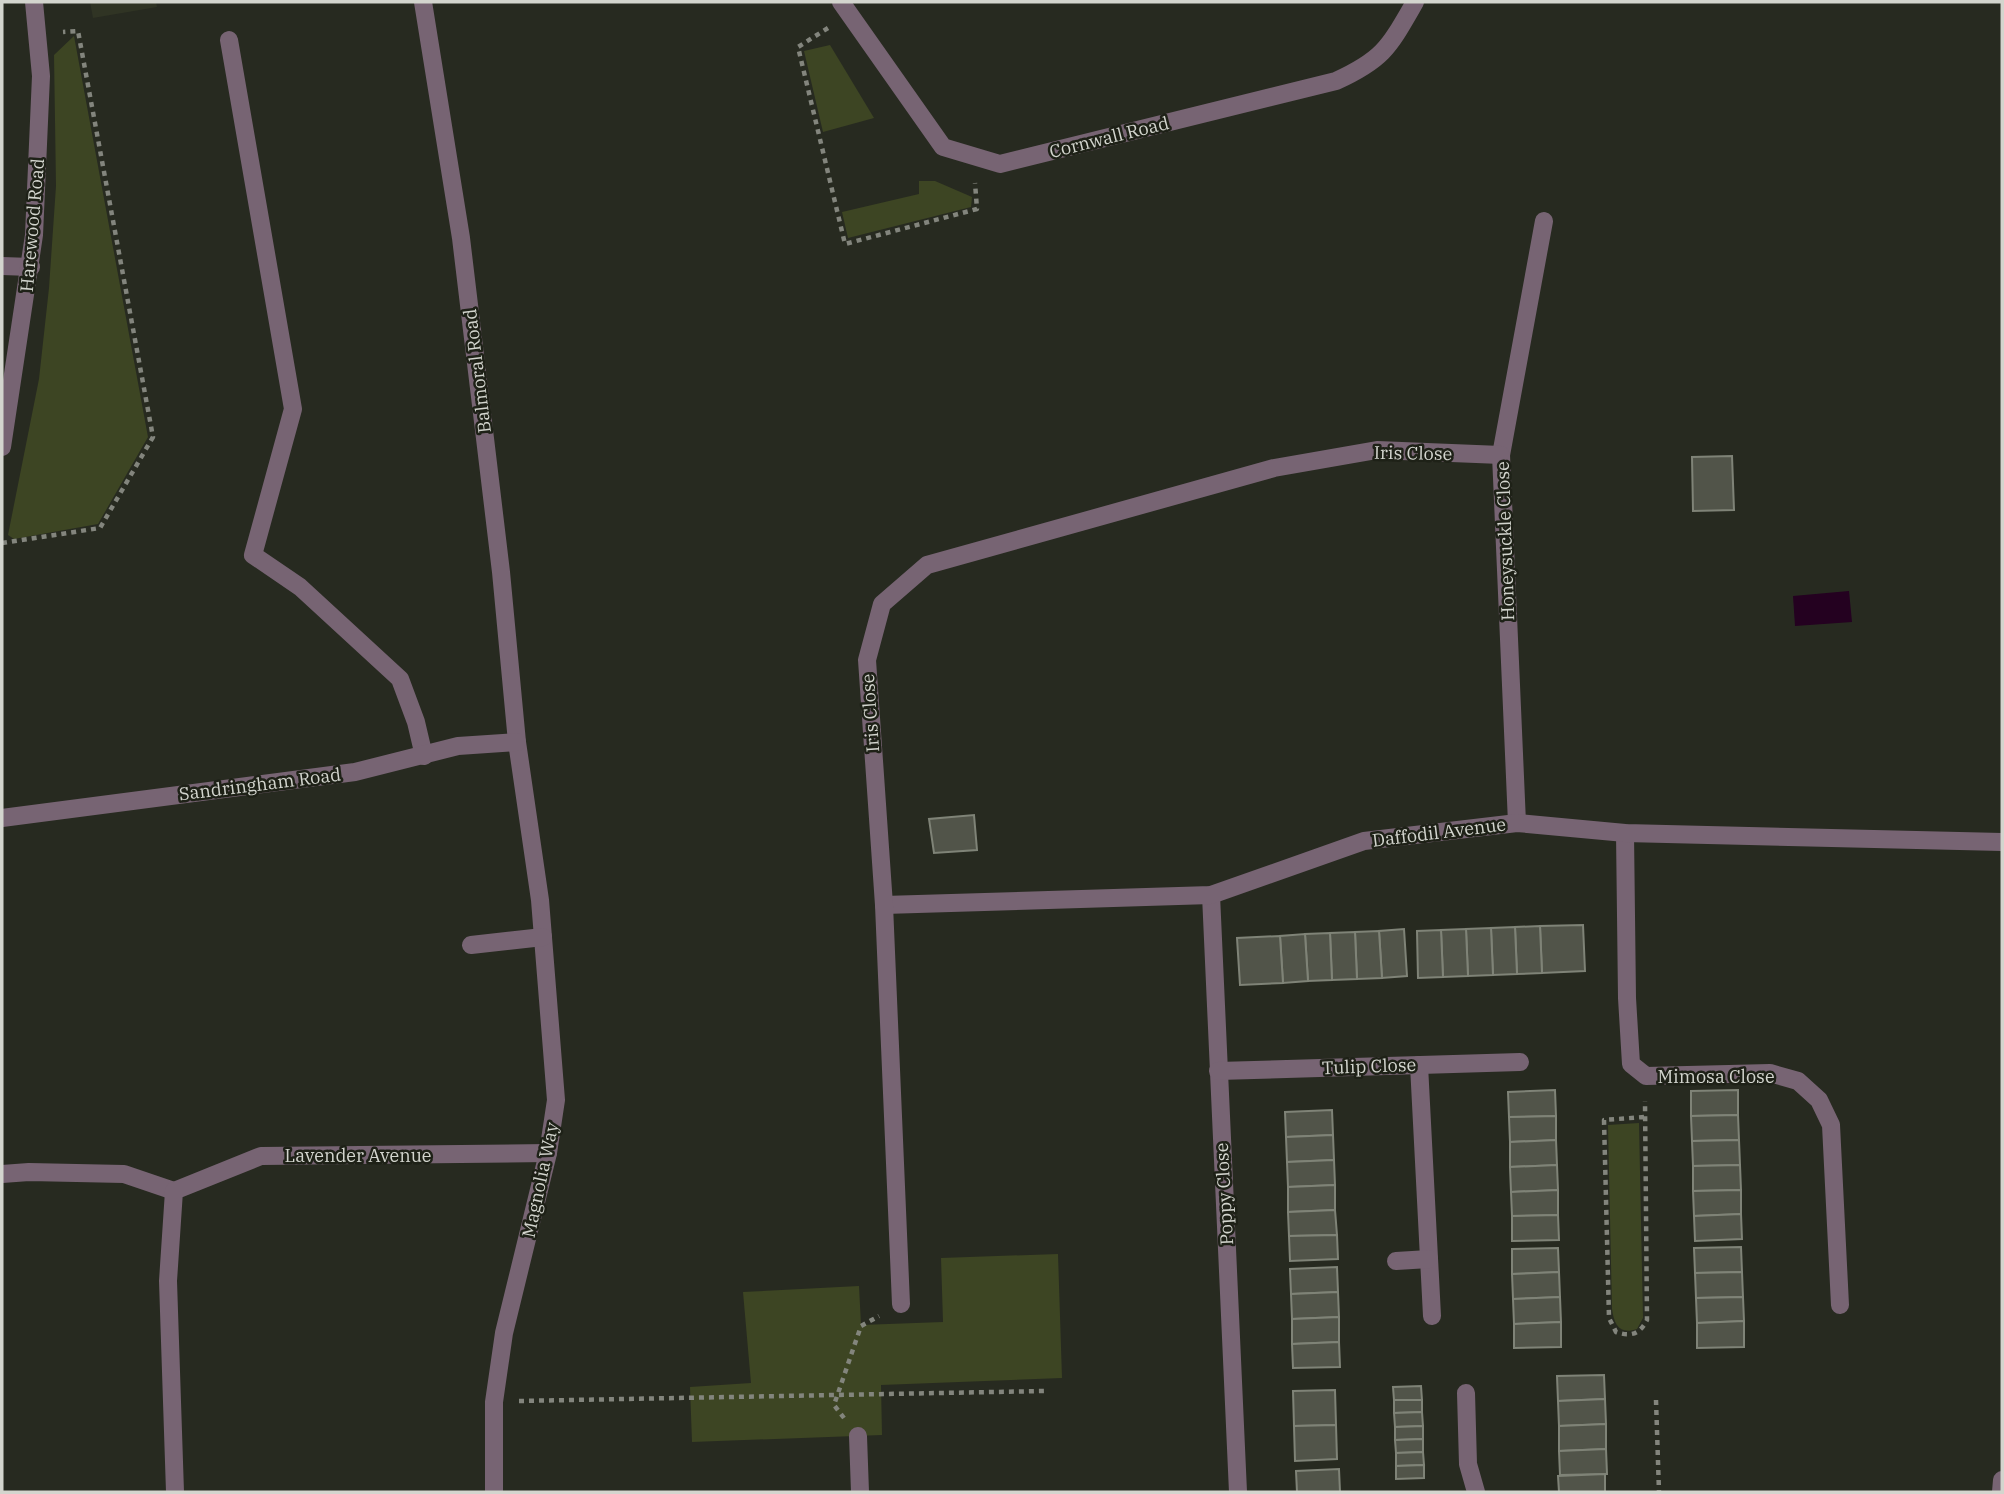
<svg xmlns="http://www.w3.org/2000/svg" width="2004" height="1494" viewBox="0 0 2004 1494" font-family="'IBM Plex Serif',serif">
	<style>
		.built { fill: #303424 }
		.green { fill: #3d4523 }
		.water { fill: #240120 }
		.building { fill: #515449; stroke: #7f8377; stroke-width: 2 }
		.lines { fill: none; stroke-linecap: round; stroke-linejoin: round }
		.path { stroke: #83857d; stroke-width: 4.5; stroke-dasharray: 5 5; stroke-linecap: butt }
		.minor { stroke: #776473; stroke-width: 18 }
		.labels { text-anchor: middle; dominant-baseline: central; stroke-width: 5; stroke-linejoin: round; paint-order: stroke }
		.street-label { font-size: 18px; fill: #d3d5ce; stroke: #1e2117 }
	</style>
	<rect width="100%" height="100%" fill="#272a20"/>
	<!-- built -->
	<polygon class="built" points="90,2 156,2 157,7 93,18"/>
	<!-- green -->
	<g class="green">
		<polygon points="74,36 148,437 98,524 14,539 8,535 39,379 49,288 56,186 54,55"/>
		<polygon points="830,45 874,118 823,132 804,51"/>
		<polygon points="919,181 935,181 972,197 971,207 848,238 842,212 919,194"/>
		<path d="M1639 1123 1643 1318 1637 1329C1620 1335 1614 1325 1612 1309L1608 1125Z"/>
		<polygon points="1058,1254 1062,1378 881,1385 882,1435 692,1442 690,1387 751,1383 743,1292 859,1286 861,1325 943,1322 941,1258"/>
	</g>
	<!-- water -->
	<polygon class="water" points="1849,591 1852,622 1795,626 1793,596"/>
	<!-- building -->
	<g class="building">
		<polygon points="1732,456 1734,510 1693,511 1692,457"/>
		<polygon points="974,815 977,850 934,853 929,819"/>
		<polygon points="1583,925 1585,971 1542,973 1540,926"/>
		<polygon points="1540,926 1542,973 1517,974 1515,927"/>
		<polygon points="1515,927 1517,974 1493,975 1491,928"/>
		<polygon points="1491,928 1493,975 1468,976 1466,929"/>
		<polygon points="1404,929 1407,976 1382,978 1379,931"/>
		<polygon points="1466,929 1468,976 1443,977 1441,930"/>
		<polygon points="1441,930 1443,977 1418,978 1417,931"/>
		<polygon points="1379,931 1382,978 1357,979 1355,932"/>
		<polygon points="1355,932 1357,979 1332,980 1330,933"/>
		<polygon points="1330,933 1332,980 1308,981 1305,934"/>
		<polygon points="1305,934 1308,981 1283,983 1280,936"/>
		<polygon points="1280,936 1283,983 1240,985 1237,938"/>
		<polygon points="1555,1090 1556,1116 1509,1117 1508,1092"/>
		<polygon points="1738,1090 1738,1115 1691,1116 1691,1091"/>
		<polygon points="1332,1110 1333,1135 1286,1137 1285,1112"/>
		<polygon points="1738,1115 1739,1140 1692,1141 1691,1116"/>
		<polygon points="1556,1116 1556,1140 1510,1142 1509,1117"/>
		<polygon points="1333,1135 1334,1160 1287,1162 1286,1137"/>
		<polygon points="1556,1140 1557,1165 1510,1167 1510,1142"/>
		<polygon points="1739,1140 1740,1165 1693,1166 1692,1141"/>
		<polygon points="1334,1160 1335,1185 1288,1187 1287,1162"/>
		<polygon points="1557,1165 1558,1190 1511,1192 1510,1167"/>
		<polygon points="1740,1165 1741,1190 1693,1191 1693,1166"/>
		<polygon points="1335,1185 1335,1210 1288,1212 1288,1187"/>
		<polygon points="1558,1190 1558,1215 1512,1216 1511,1192"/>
		<polygon points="1741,1190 1741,1214 1694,1216 1693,1191"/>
		<polygon points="1335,1210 1337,1235 1289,1236 1288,1212"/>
		<polygon points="1741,1214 1742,1239 1695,1241 1694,1216"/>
		<polygon points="1558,1215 1559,1240 1512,1241 1512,1216"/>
		<polygon points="1337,1235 1338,1259 1290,1261 1289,1236"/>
		<polygon points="1741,1247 1742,1272 1695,1273 1694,1248"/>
		<polygon points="1558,1248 1559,1272 1512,1274 1512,1249"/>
		<polygon points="1337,1267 1338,1292 1291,1294 1290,1269"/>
		<polygon points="1559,1272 1560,1297 1513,1299 1512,1274"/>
		<polygon points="1742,1272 1743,1297 1696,1298 1695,1273"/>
		<polygon points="1338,1292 1339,1317 1292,1319 1291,1294"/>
		<polygon points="1560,1297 1561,1322 1514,1324 1513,1299"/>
		<polygon points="1743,1297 1744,1321 1697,1323 1696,1298"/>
		<polygon points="1339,1317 1339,1342 1292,1344 1292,1319"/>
		<polygon points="1744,1321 1744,1347 1697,1348 1697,1323"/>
		<polygon points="1561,1322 1561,1347 1514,1348 1514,1324"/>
		<polygon points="1339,1342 1340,1367 1293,1368 1292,1344"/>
		<polygon points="1604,1375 1605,1399 1558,1401 1557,1376"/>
		<polygon points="1421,1386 1422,1400 1394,1400 1393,1387"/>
		<polygon points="1335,1390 1336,1425 1294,1426 1293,1391"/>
		<polygon points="1605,1399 1606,1424 1559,1426 1558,1401"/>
		<polygon points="1394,1400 1422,1400 1422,1412 1394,1413"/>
		<polygon points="1422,1412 1423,1426 1395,1427 1394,1413"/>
		<polygon points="1606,1424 1606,1449 1559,1451 1559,1426"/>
		<polygon points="1336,1425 1337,1459 1295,1461 1294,1426"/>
		<polygon points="1423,1426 1423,1439 1395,1440 1395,1427"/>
		<polygon points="1423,1439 1423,1452 1396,1453 1395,1440"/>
		<polygon points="1606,1449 1607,1474 1560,1475 1559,1451"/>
		<polygon points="1423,1452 1424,1465 1396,1466 1396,1453"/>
		<polygon points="1424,1465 1424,1478 1396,1479 1396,1466"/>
		<polygon points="1339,1469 1340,1492 1297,1492 1296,1471"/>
		<polygon points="1605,1474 1605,1492 1559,1492 1558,1476"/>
	</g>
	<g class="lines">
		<!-- path -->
		<g class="path">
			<polyline points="828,28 798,47 845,244 977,209 975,183"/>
			<polyline points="2,543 100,528 153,437 78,31 63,32"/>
			<path d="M1644 1117 1604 1120 1609 1318 1616 1332C1631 1337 1640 1334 1647 1320L1645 1101"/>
			<polyline points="1656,1400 1659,1492"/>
			<polyline points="519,1401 1045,1391"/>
			<polyline points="844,1418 834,1405 861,1326 879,1316"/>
		</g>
		<!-- minor -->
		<g class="minor">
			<polyline points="423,2 461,238 501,572 517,742 540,900 556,1100 548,1153 504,1333 494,1402 494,1492"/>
			<path d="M841 2 943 147 1000 164 1336 81C1384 59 1389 47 1415 2"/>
			<polyline points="229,40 293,409 253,555 300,587 400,679 416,722 424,756"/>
			<polyline points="2,266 31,267"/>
			<polyline points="2,447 34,235 41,76 34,2"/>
			<polyline points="2,818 355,772 458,746 517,742"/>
			<polyline points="1517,823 1501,455 1544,221"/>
			<polyline points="1625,833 1627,998 1631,1064 1646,1076 1770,1073 1798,1081 1819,1100 1831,1125 1840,1305"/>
			<polyline points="1211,895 1238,1492"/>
			<polyline points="884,905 1211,895 1364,841 1517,823 1625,833 2002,842"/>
			<polyline points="471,945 543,937"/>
			<polyline points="1419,1065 1432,1316"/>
			<polyline points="1218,1071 1520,1062"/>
			<polyline points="2,1174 29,1172 124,1174 174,1191"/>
			<polyline points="1396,1261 1429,1259"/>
			<polyline points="901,1304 884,905 867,660 882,604 927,565 1274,468 1377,450 1501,455"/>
			<polyline points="1466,1393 1468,1464 1476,1492"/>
			<polyline points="858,1436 860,1492"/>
			<polyline points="175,1492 168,1281 174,1191 261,1156 548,1153"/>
			<polyline points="2001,1492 2002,1480"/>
		</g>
	</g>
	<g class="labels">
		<!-- street labels -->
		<g class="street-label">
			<text transform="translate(1109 137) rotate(-14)">Cornwall Road</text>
			<text transform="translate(32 225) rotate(-85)">Harewood Road</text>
			<text transform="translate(477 371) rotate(-97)">Balmoral Road</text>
			<text transform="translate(1413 453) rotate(1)">Iris Close</text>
			<text transform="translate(1505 541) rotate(-92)">Honeysuckle Close</text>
			<text transform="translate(870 713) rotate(-94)">Iris Close</text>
			<text transform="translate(260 784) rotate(-7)">Sandringham Road</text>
			<text transform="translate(1439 832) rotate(-7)">Daffodil Avenue</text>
			<text transform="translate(1369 1066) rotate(-2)">Tulip Close</text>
			<text x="1716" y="1076">Mimosa Close</text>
			<text x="358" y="1155">Lavender Avenue</text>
			<text transform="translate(540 1180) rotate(-78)">Magnolia Way</text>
			<text transform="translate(1224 1194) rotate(-93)">Poppy Close</text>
		</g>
	</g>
	<!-- border -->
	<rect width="2004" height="1494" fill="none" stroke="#d3d5ce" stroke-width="7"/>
</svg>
